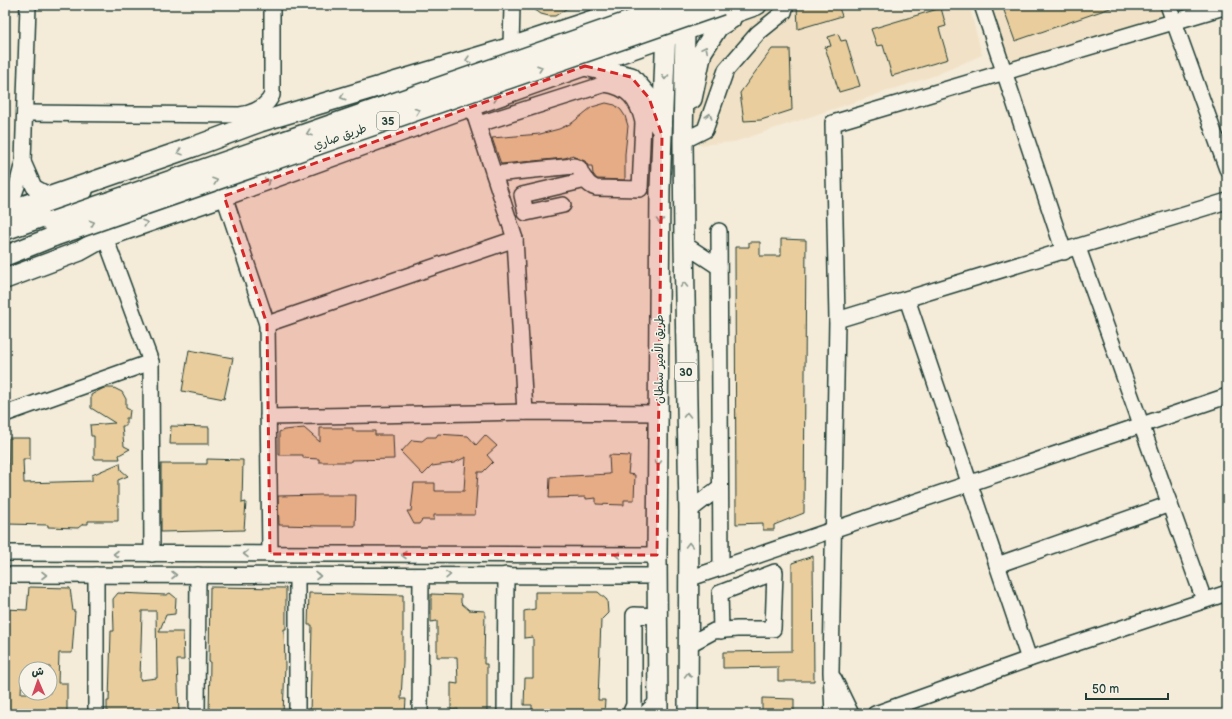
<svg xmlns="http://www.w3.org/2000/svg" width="1232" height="719" viewBox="0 0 1232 719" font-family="'Balsamiq Sans','Playpen Sans Arabic',sans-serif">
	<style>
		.built { fill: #f1e2c7 }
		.building { fill: #e9cd9d; stroke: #1f3d34; fill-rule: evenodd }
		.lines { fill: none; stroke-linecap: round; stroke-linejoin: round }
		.minor-casing { stroke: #1f3d34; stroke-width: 18 }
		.major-casing { stroke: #1f3d34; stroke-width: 22 }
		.minor { stroke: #f7f3e8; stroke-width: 15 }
		.major { stroke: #f7f3e8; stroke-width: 19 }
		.major-bridge-casing { stroke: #1f3d34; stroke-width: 22; stroke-linecap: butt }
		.major-bridge { stroke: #f7f3e8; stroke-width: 19 }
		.oneway { stroke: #8b988e }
		.marked { fill: #d62828; fill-opacity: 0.2; stroke: #d62828; stroke-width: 3; stroke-dasharray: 8 5; stroke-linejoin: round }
		.labels { text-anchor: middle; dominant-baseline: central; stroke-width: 3; stroke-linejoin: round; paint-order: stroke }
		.shield { fill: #f7f3e8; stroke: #60746a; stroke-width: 1 }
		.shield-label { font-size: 11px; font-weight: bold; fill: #1f3d34 }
		.street-label { font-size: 12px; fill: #1f3d34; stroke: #f7f3e8 }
	</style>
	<rect width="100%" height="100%" fill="#f4ebd9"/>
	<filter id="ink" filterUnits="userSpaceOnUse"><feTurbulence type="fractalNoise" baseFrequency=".025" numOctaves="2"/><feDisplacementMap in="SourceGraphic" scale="8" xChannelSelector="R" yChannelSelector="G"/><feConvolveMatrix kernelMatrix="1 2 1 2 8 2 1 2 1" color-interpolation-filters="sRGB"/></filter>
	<g filter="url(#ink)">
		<!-- built -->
		<g class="built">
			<polygon points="774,5 969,5 982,55 936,75 734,142 698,145 691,87 709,54 747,16"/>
			<polygon points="986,5 1163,5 1167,18 1007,67"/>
		</g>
		<!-- building -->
		<g class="building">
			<polygon points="528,5 572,5 555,16 549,16 541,14"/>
			<polygon points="797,5 838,5 842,16 798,29"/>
			<polygon points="1002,5 1115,5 1116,6 1015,41"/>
			<polygon points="941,8 946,26 939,28 948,59 892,76 883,45 877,46 871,29"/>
			<polygon points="838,34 841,41 846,40 860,86 839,92 825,47 831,46 828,37"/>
			<polygon points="772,49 790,49 792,110 761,120 744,121 740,93"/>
			<polygon points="606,103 615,105 621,110 625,116 628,126 625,154 625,180 597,179 593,174 592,166 588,166 585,161 574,157 573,155 565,158 501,164 492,138 540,134 559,129 572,123 592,107"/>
			<polygon points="781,239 806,240 804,513 774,525 774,530 763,530 763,523 736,524 735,247 749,247 749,242 760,242 760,256 781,256"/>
			<polygon points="189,350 233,358 224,399 182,391"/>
			<polygon points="104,388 114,388 122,392 126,399 126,408 130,410 129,418 126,418 126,426 122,426 124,446 130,449 119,455 120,459 94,459 94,436 91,436 90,425 115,423 91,408 91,395 98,391"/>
			<polygon points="171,426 209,427 209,444 170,444"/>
			<polygon points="304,428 320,442 320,428 353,428 353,431 375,431 375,435 393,435 394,459 351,460 351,462 319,462 319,459 303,458 303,455 279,455 279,432 284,430"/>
			<polygon points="438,434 468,436 476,445 485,435 497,446 487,455 493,462 483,472 478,472 475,515 434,515 434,520 422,520 419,524 414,524 407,511 411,511 414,483 435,483 435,491 464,491 466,457 454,463 432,466 423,475 401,452 412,440 422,441 427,437 436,437"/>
			<polygon points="9,438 30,438 30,459 23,459 24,483 92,481 92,475 120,463 121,470 128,476 118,480 118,521 88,521 88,524 83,524 78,528 48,527 48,525 7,524 7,483 8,483"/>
			<polygon points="609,455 630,456 628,474 635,475 634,500 624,500 624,505 596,504 596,498 586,499 586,497 549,498 550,477 610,474"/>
			<polygon points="207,459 243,460 242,503 246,502 244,530 161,532 161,464 207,464"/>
			<polygon points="321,495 356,495 355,526 321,526 279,525 278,496"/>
			<polygon points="813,556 814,681 778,681 778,667 723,668 723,652 792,651 792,563"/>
			<path d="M29 587 70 588 73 611H75L72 653H59L58 683H67V714H5V609L27 610ZM32 667H50V693H21L22 676H26V669H32Z"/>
			<polygon points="210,587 286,588 286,629 284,629 285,666 283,714 209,714 210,662 209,662"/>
			<polygon points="535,592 598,592 607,600 608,613 601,620 598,700 605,700 604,714 532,714 532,705 524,705 525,678 533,678 533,637 524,638 524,611 535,609"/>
			<path d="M118 593 166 595 170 593 176 598 175 614 166 615 159 632H183L184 660H177L179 714H107V701H109L111 631H114L113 599ZM142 611H156L157 678 140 680Z"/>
			<polygon points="309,593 403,595 403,662 401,699 406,699 405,714 310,714 312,625 308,625"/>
			<polygon points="431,594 461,595 461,603 469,610 485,611 484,664 487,664 487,714 458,714 458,709 451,710 451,683 458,684 457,657 437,657 437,621 431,622"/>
			<polygon points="762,698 794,699 794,714 762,714"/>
		</g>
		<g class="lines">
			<defs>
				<g id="minor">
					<polyline points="982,5 1064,252"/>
					<polyline points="1168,5 1227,169"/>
					<polyline points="511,47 512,5"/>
					<path d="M25 113 240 115C253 113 266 108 272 95V5"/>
					<polyline points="475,116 515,239 525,412"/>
					<path d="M479 124 605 84C628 87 638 100 643 122L640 189 596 188C587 185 582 176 579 168L574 166 494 174"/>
					<polyline points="683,141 705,130 726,70 758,33 784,12 786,5"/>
					<polyline points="23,162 28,5"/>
					<polyline points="224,196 267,324 270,554"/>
					<polyline points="563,205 526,213 522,195 586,180"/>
					<polyline points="8,211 17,186 23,162 34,187 50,196"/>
					<polyline points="719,231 721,568"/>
					<polyline points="105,237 151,362 152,554"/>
					<polyline points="684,244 719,267"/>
					<polyline points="1078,248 1204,600"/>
					<polyline points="907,299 1029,659"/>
					<polyline points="837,320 1227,201"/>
					<polyline points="267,324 515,239"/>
					<polyline points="5,414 151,362"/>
					<polyline points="268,417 525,412 658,413"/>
					<polyline points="689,511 720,487"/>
					<polyline points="5,553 657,555"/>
					<polyline points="997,565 1170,504"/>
					<polyline points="5,575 658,576"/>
					<polyline points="688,579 1227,396"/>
					<polyline points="688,645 714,631 737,629 773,629 775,572 720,593 721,631"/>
					<polyline points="834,679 851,714"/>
					<polyline points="96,714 96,575"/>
					<polyline points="197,714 198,575"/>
					<polyline points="297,714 297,576"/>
					<polyline points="420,714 421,576"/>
					<polyline points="505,714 506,575"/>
					<polyline points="630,714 634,705 634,615 658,616"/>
					<polyline points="645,714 658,701"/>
					<polyline points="833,714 831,672 837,320 833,123 1227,6"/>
					<polyline points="875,714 1029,659 1227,593"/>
				</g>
				<g id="major">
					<polyline points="686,5 685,30 683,141 684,244 689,511 688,714"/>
					<polyline points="585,66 631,77 649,98 659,126"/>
					<polyline points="692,99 702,52 718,27 731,19"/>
					<polyline points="5,212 193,147 260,122 511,47 638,5"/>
					<polyline points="5,230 51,214 83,191"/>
					<polyline points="5,256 55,236"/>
					<polyline points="5,279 80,251 105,237 224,196 471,106 757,5"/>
					<polyline points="658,714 657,555 660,189 666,28"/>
				</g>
			</defs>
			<!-- minor casing -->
			<use href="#minor" class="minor-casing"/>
			<!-- major casing -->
			<use href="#major" class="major-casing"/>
			<!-- minor -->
			<use href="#minor" class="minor"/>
			<!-- major -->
			<use href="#major" class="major"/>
			<defs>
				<g id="major-bridge">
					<polyline points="51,222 676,5"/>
					<polyline points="55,236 721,5"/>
				</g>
			</defs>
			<!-- major-bridge casing -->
			<use href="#major-bridge" class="major-bridge-casing"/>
			<!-- major-bridge -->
			<use href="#major-bridge" class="major-bridge"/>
		</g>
		<!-- one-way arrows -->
		<defs><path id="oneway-chevron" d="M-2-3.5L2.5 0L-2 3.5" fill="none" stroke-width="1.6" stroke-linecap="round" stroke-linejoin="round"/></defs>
		<g class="oneway">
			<use href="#oneway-chevron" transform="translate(705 49) rotate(-63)"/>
			<use href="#oneway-chevron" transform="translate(468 60) rotate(164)"/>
			<use href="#oneway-chevron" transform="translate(540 68) rotate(-19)"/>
			<use href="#oneway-chevron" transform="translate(665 77) rotate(92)"/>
			<use href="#oneway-chevron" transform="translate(343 97) rotate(164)"/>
			<use href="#oneway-chevron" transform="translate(495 98) rotate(-19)"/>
			<use href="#oneway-chevron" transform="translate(417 111) rotate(-19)"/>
			<use href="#oneway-chevron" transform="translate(709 116) rotate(-72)"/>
			<use href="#oneway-chevron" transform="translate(309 133) rotate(161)"/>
			<use href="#oneway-chevron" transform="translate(180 152) rotate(161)"/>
			<use href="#oneway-chevron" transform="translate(215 181) rotate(-19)"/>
			<use href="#oneway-chevron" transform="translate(268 181) rotate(-20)"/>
			<use href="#oneway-chevron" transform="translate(660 221) rotate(90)"/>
			<use href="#oneway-chevron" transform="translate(92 223) rotate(-19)"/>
			<use href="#oneway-chevron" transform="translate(145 223) rotate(-19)"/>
			<use href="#oneway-chevron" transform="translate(684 285) rotate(-91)"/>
			<use href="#oneway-chevron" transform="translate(687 415) rotate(-91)"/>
			<use href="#oneway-chevron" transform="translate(658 463) rotate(90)"/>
			<use href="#oneway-chevron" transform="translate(689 545) rotate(-90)"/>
			<use href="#oneway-chevron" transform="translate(116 554) rotate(-180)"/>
			<use href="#oneway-chevron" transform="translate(246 554) rotate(-180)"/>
			<use href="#oneway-chevron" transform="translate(404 555) rotate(-180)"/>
			<use href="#oneway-chevron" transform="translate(618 555) rotate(-180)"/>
			<use href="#oneway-chevron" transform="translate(44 575)"/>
			<use href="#oneway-chevron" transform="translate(174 575)"/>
			<use href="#oneway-chevron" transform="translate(448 575) rotate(-1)"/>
			<use href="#oneway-chevron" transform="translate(318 576)"/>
			<use href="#oneway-chevron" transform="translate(688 675) rotate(-90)"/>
		</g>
	</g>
	<!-- marked area -->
	<path class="marked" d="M585 66 631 77 649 98 662 135 657 555 270 554 267 324 224 196Z"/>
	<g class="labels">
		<!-- shield labels -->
		<g class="shield">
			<rect x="377" y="112" width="22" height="18" rx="3"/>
			<rect x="675" y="363" width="22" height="18" rx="3"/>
		</g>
		<g class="shield-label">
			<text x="388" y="121">35</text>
			<text x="686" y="372">30</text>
		</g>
		<!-- street labels -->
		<g class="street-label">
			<text transform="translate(340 137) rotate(-19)">طريق صاري</text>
			<text transform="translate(659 359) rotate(-90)">طريق الأمير سلطان</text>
		</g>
	</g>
	<!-- margin -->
	<rect width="1232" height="719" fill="none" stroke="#f7f3e8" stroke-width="20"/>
	<rect x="10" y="10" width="1212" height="699" fill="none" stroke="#1f3d34" stroke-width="1.5" filter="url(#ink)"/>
	<!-- north arrow -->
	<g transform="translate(38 681) rotate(358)"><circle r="19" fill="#f7f3e8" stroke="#a1aaa0"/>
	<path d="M0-3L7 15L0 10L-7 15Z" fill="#d1495b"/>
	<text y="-6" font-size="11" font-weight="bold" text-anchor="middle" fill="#1f3d34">ش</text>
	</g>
	<!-- scale -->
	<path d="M1086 693v6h82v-6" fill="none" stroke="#1f3d34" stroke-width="2"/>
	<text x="1092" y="693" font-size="12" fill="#1f3d34" stroke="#f7f3e8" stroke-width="3" paint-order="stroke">50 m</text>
</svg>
